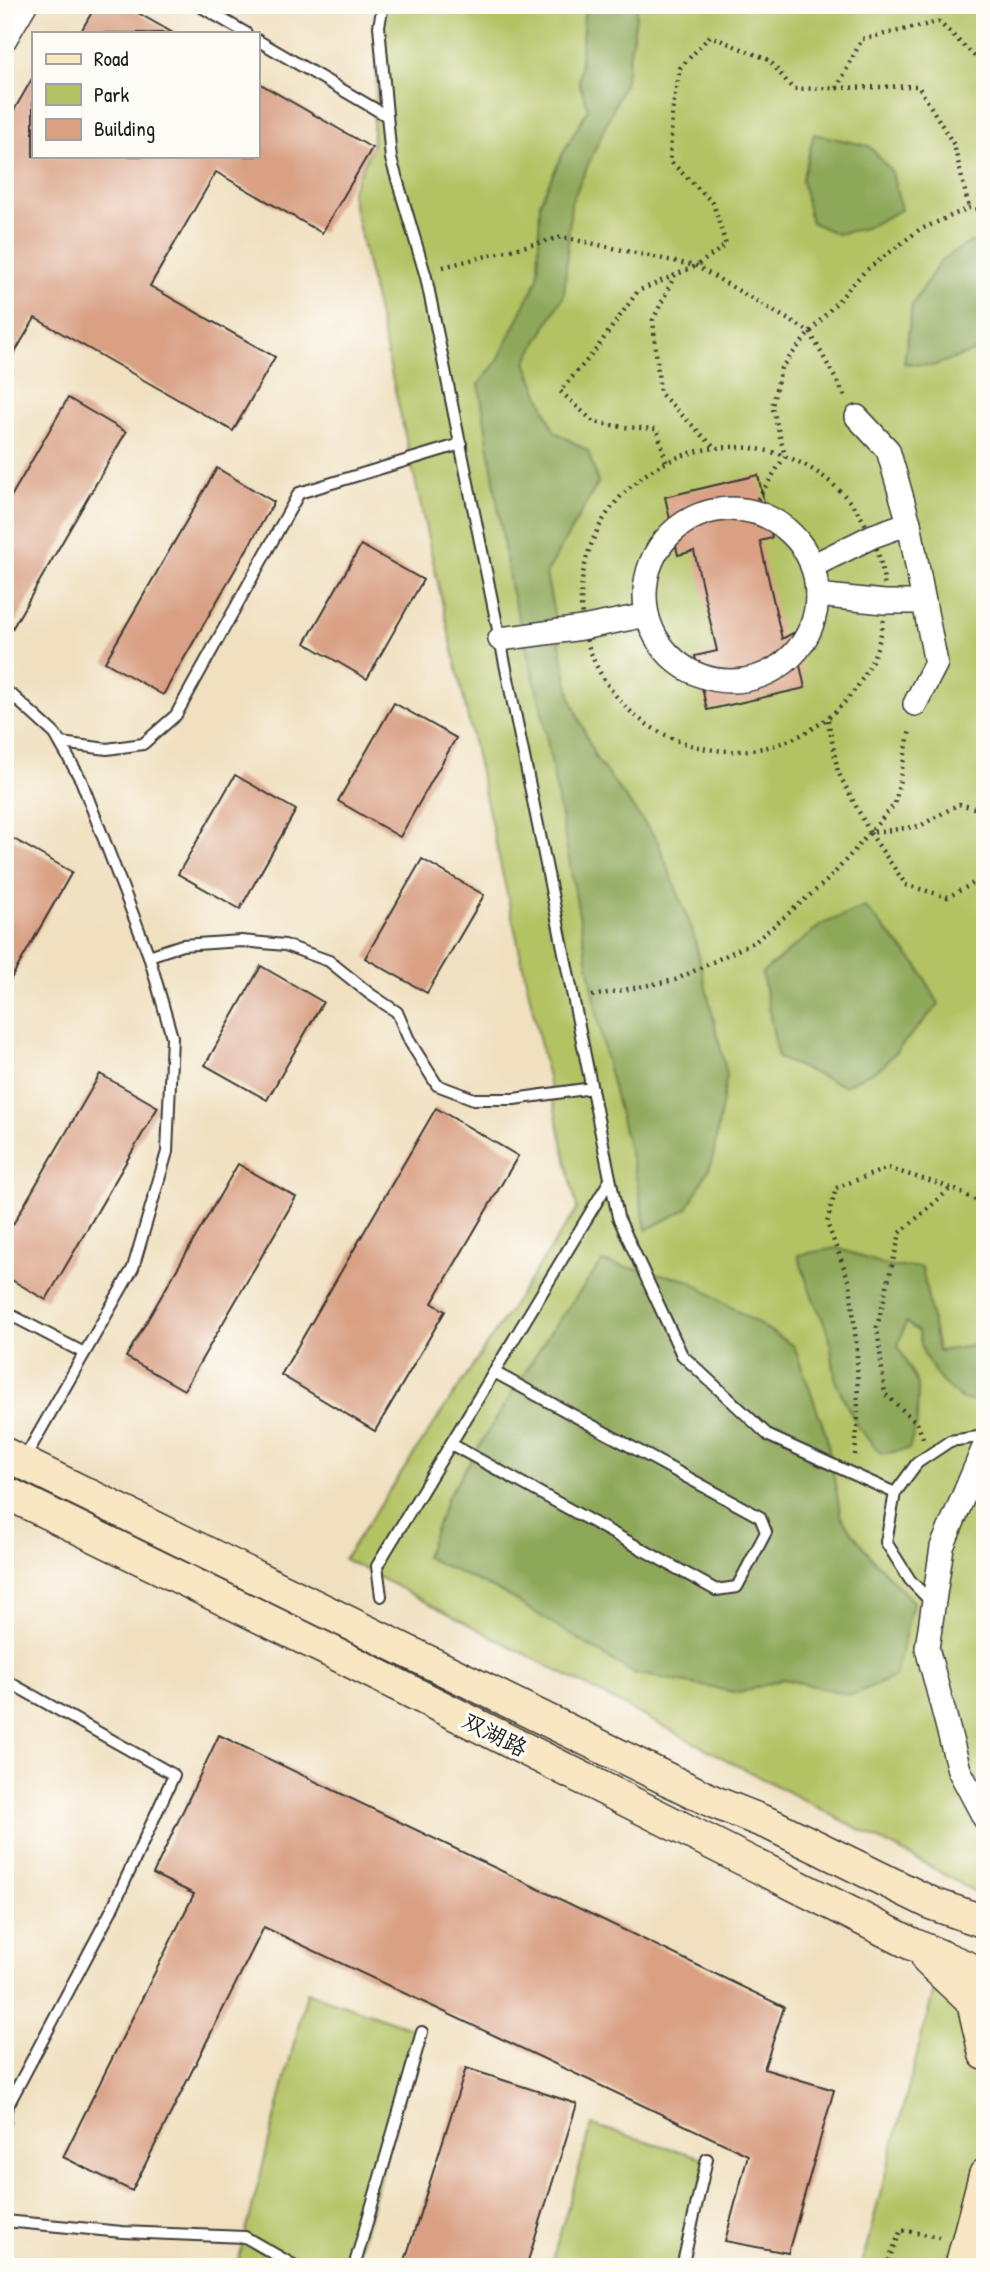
<svg xmlns="http://www.w3.org/2000/svg" width="990" height="2272" viewBox="0 0 990 2272" font-family="'Patrick Hand','LXGW WenKai TC',sans-serif">
	<style>
		.green { fill: #b3c264; stroke: #686f40; stroke-width: 2 }
		.forest { fill: #8ea85a; stroke: #55623b; stroke-width: 2 }
		.building { fill: #d9a084 }
		.lines { fill: none; stroke-linecap: round; stroke-linejoin: round }
		.lane-casing { stroke: #3c3935; stroke-width: 14 }
		.street-casing { stroke: #3c3935; stroke-width: 26 }
		.secondary-casing { stroke: #3c3935; stroke-width: 35 }
		.path { stroke: #3c3935; stroke-width: 4.5; stroke-dasharray: 2 5; stroke-linecap: butt }
		.lane { stroke: #fff; stroke-width: 10 }
		.street { stroke: #fff; stroke-width: 23 }
		.secondary { stroke: #f9e7c3; stroke-width: 32 }
		.labels { text-anchor: middle; dominant-baseline: central; stroke-width: 7; stroke-linejoin: round; paint-order: stroke }
		.street-label { font-size: 23px; fill: #1c1c1c; stroke: #fdfcf7 }
	</style>
	<rect width="100%" height="100%" fill="#fdfcf7"/>
	<filter id="ink" filterUnits="userSpaceOnUse"><feTurbulence type="fractalNoise" baseFrequency=".0143" numOctaves="2"/><feDisplacementMap in="SourceGraphic" scale="14" xChannelSelector="R" yChannelSelector="G"/><feConvolveMatrix kernelMatrix="1 2 1 2 8 2 1 2 1" color-interpolation-filters="sRGB"/></filter>
	<filter id="wash" filterUnits="userSpaceOnUse"><feTurbulence type="fractalNoise" baseFrequency=".00686" numOctaves="4" result="noise"/><feDisplacementMap in="SourceGraphic" scale="28" xChannelSelector="R" yChannelSelector="G"/><feGaussianBlur stdDeviation="1.57" result="paint"/><feColorMatrix in="noise" values="0 0 0 0 0 0 0 0 0 0 0 0 0 0 0 0 0 1.4 0 .05"/><feComposite in="paint" operator="in"/></filter>
	<g filter="url(#wash)">
		<rect width="100%" height="100%" fill="#f0e0c0"/>
		<!-- green -->
		<g class="green">
			<polygon points="383,5 985,5 985,1898 931,1867 344,1559 577,1209 351,192 372,147 379,26"/>
			<polygon points="939,1971 985,2054 985,2267 861,2267"/>
			<polygon points="307,1992 422,2032 354,2267 237,2267"/>
			<polygon points="592,2125 707,2159 682,2267 550,2267"/>
		</g>
		<!-- forest -->
		<g class="forest">
			<polygon points="591,5 638,5 625,82 571,203 564,295 526,362 554,431 588,451 598,483 546,574 571,699 595,757 657,840 692,929 727,1075 712,1163 687,1209 646,1230 637,1181 605,1056 540,702 510,585 479,384 498,360 538,278 540,202 564,151 588,109 579,82 584,14"/>
			<polygon points="814,134 869,146 892,172 901,210 865,228 837,234 811,222 802,180"/>
			<polygon points="971,242 985,242 985,348 932,366 904,363 912,305 941,260"/>
			<polygon points="865,907 918,966 939,1004 882,1067 844,1086 778,1058 762,973 822,924"/>
			<polygon points="837,1248 891,1267 922,1267 938,1351 985,1344 985,1401 962,1400 940,1380 924,1355 918,1332 906,1322 898,1346 918,1385 917,1423 909,1449 881,1454 857,1426 836,1383 829,1334 811,1294 798,1255"/>
			<polygon points="602,1262 688,1280 794,1346 826,1434 841,1517 872,1558 913,1602 895,1677 852,1695 783,1679 740,1693 633,1673 503,1593 425,1557 447,1498 552,1329"/>
		</g>
		<g id="blocks">
			<!-- building -->
			<g class="building">
				<polygon points="96,5 124,5 173,33 80,33"/>
				<polygon points="33,77 33,156 257,156 257,82 372,148 322,233 216,172 150,286 275,357 233,431 35,318 5,369 5,126"/>
				<polygon points="68,398 126,432 5,641 5,507"/>
				<polygon points="217,468 274,502 163,695 105,662"/>
				<polygon points="758,475 772,538 760,541 782,639 793,633 805,688 707,710 695,656 717,651 694,551 678,555 665,497"/>
				<polygon points="361,545 423,580 367,679 305,643"/>
				<polygon points="394,703 456,738 400,837 338,801"/>
				<polygon points="235,775 296,810 240,909 178,874"/>
				<polygon points="5,834 72,872 5,989"/>
				<polygon points="422,859 484,895 427,993 365,958"/>
				<polygon points="261,966 323,1002 267,1100 205,1065"/>
				<polygon points="100,1074 158,1107 46,1300 5,1276 5,1238"/>
				<polygon points="436,1108 518,1156 432,1303 445,1311 375,1431 281,1375"/>
				<polygon points="238,1164 296,1197 184,1390 126,1357"/>
				<polygon points="219,1735 784,2007 764,2069 834,2090 788,2253 725,2241 748,2155 264,1927 132,2191 63,2157 194,1894 153,1874"/>
				<polygon points="466,2068 577,2104 526,2267 403,2267"/>
			</g>
		</g>
	</g>
	<g filter="url(#ink)">
		<use href="#blocks" fill-opacity="0" stroke="#3c3935" stroke-width="2"/>
		<g class="lines">
			<defs>
				<g id="lane">
					<polyline points="198,5 246,33"/>
					<polyline points="383,5 379,26 391,159 426,277 618,1217 682,1355 769,1436 895,1493"/>
					<polyline points="257,40 387,116"/>
					<polyline points="5,691 13,696 55,734 81,780 149,956"/>
					<polyline points="61,743 107,749 143,744 176,715 299,493 461,444"/>
					<polyline points="5,1312 84,1353"/>
					<polyline points="451,1444 716,1590 737,1587 766,1532 760,1517 494,1372"/>
					<polyline points="23,1461 133,1268 167,1152 172,1037 149,956 182,945 241,941 285,945 329,961 370,994 397,1012 410,1042 437,1085 474,1099 514,1099 592,1088"/>
					<polyline points="381,1596 377,1566 610,1180"/>
					<polyline points="932,1603 910,1580 886,1542 895,1493 917,1463 950,1441 985,1436"/>
					<polyline points="5,1680 174,1775 111,1911 6,2109 5,2123"/>
					<polyline points="5,2221 122,2232 245,2237 297,2267"/>
					<polyline points="354,2267 422,2032"/>
					<polyline points="682,2267 707,2159"/>
				</g>
				<g id="street">
					<polyline points="5,39 25,5"/>
					<circle cx="731" cy="595" r="86"/>
					<polyline points="909,523 924,602"/>
					<polyline points="812,566 873,536 909,523 888,450 857,417"/>
					<polyline points="817,595 884,602 924,602 936,663 915,704"/>
					<polyline points="500,639 582,628 647,615"/>
					<polyline points="985,1445 942,1547 927,1648 959,1770 985,1819"/>
				</g>
				<g id="secondary">
					<polyline points="5,1454 714,1802 772,1825 933,1904 985,1922"/>
					<polyline points="5,1492 332,1652 912,1944 985,1975"/>
					<polyline points="928,1960 973,2002 985,2054"/>
					<polyline points="961,2267 985,2175"/>
				</g>
			</defs>
			<!-- lane casing -->
			<use href="#lane" class="lane-casing"/>
			<!-- street casing -->
			<use href="#street" class="street-casing"/>
			<!-- secondary casing -->
			<use href="#secondary" class="secondary-casing"/>
			<!-- path -->
			<g class="path">
				<polyline points="837,88 918,86 954,145 969,208"/>
				<polyline points="443,267 562,237 696,266 810,332 846,398"/>
				<polyline points="675,275 653,320 660,393 713,446"/>
				<circle cx="733" cy="599" r="152"/>
				<polyline points="666,461 657,429 623,427 594,422 560,391 594,352 638,291 696,266 726,245 713,203 670,161 672,112 680,68 710,36 769,60 793,89 837,88 862,39 939,22 985,66"/>
				<polyline points="750,511 785,456 772,406 781,368 810,332 864,272 919,230 969,208 985,211"/>
				<polyline points="828,720 838,772 870,833 920,826 959,804 985,811"/>
				<polyline points="870,833 906,885 948,897 985,877"/>
				<polyline points="592,996 675,980 756,941 830,878 895,804 910,729"/>
				<polyline points="985,1042 982,1050 985,1053"/>
				<polyline points="923,1438 917,1423 885,1394 877,1327 900,1233 951,1188"/>
				<polyline points="855,1455 858,1416 857,1351 850,1283 827,1223 836,1188 888,1168 952,1188 985,1205"/>
				<polyline points="886,2267 901,2230 939,2237"/>
			</g>
			<!-- lane -->
			<use href="#lane" class="lane"/>
			<!-- street -->
			<use href="#street" class="street"/>
			<!-- secondary -->
			<use href="#secondary" class="secondary"/>
		</g>
	</g>
	<g class="labels">
		<!-- street labels -->
		<g class="street-label">
			<text transform="translate(495 1734) rotate(27)">双湖路</text>
		</g>
	</g>
	<!-- margin -->
	<rect width="990" height="2272" fill="none" stroke="#fdfcf7" stroke-width="28"/>
	<!-- legend -->
	<rect x="32" y="32" width="228" height="126" fill="#fdfcf7" stroke="#a3a29f" stroke-width="2"/>
	<rect x="46" y="54" width="35" height="10" fill="#f9e7c3" stroke="#a3a29f" stroke-width="2"/>
	<text x="94" y="66" font-size="21" fill="#1c1c1c">Road</text>
	<rect x="46" y="84" width="35" height="21" fill="#b3c264" stroke="#a3a29f" stroke-width="2"/>
	<text x="94" y="102" font-size="21" fill="#1c1c1c">Park</text>
	<rect x="46" y="119" width="35" height="21" fill="#d9a084" stroke="#a3a29f" stroke-width="2"/>
	<text x="94" y="136" font-size="21" fill="#1c1c1c">Building</text>
</svg>
